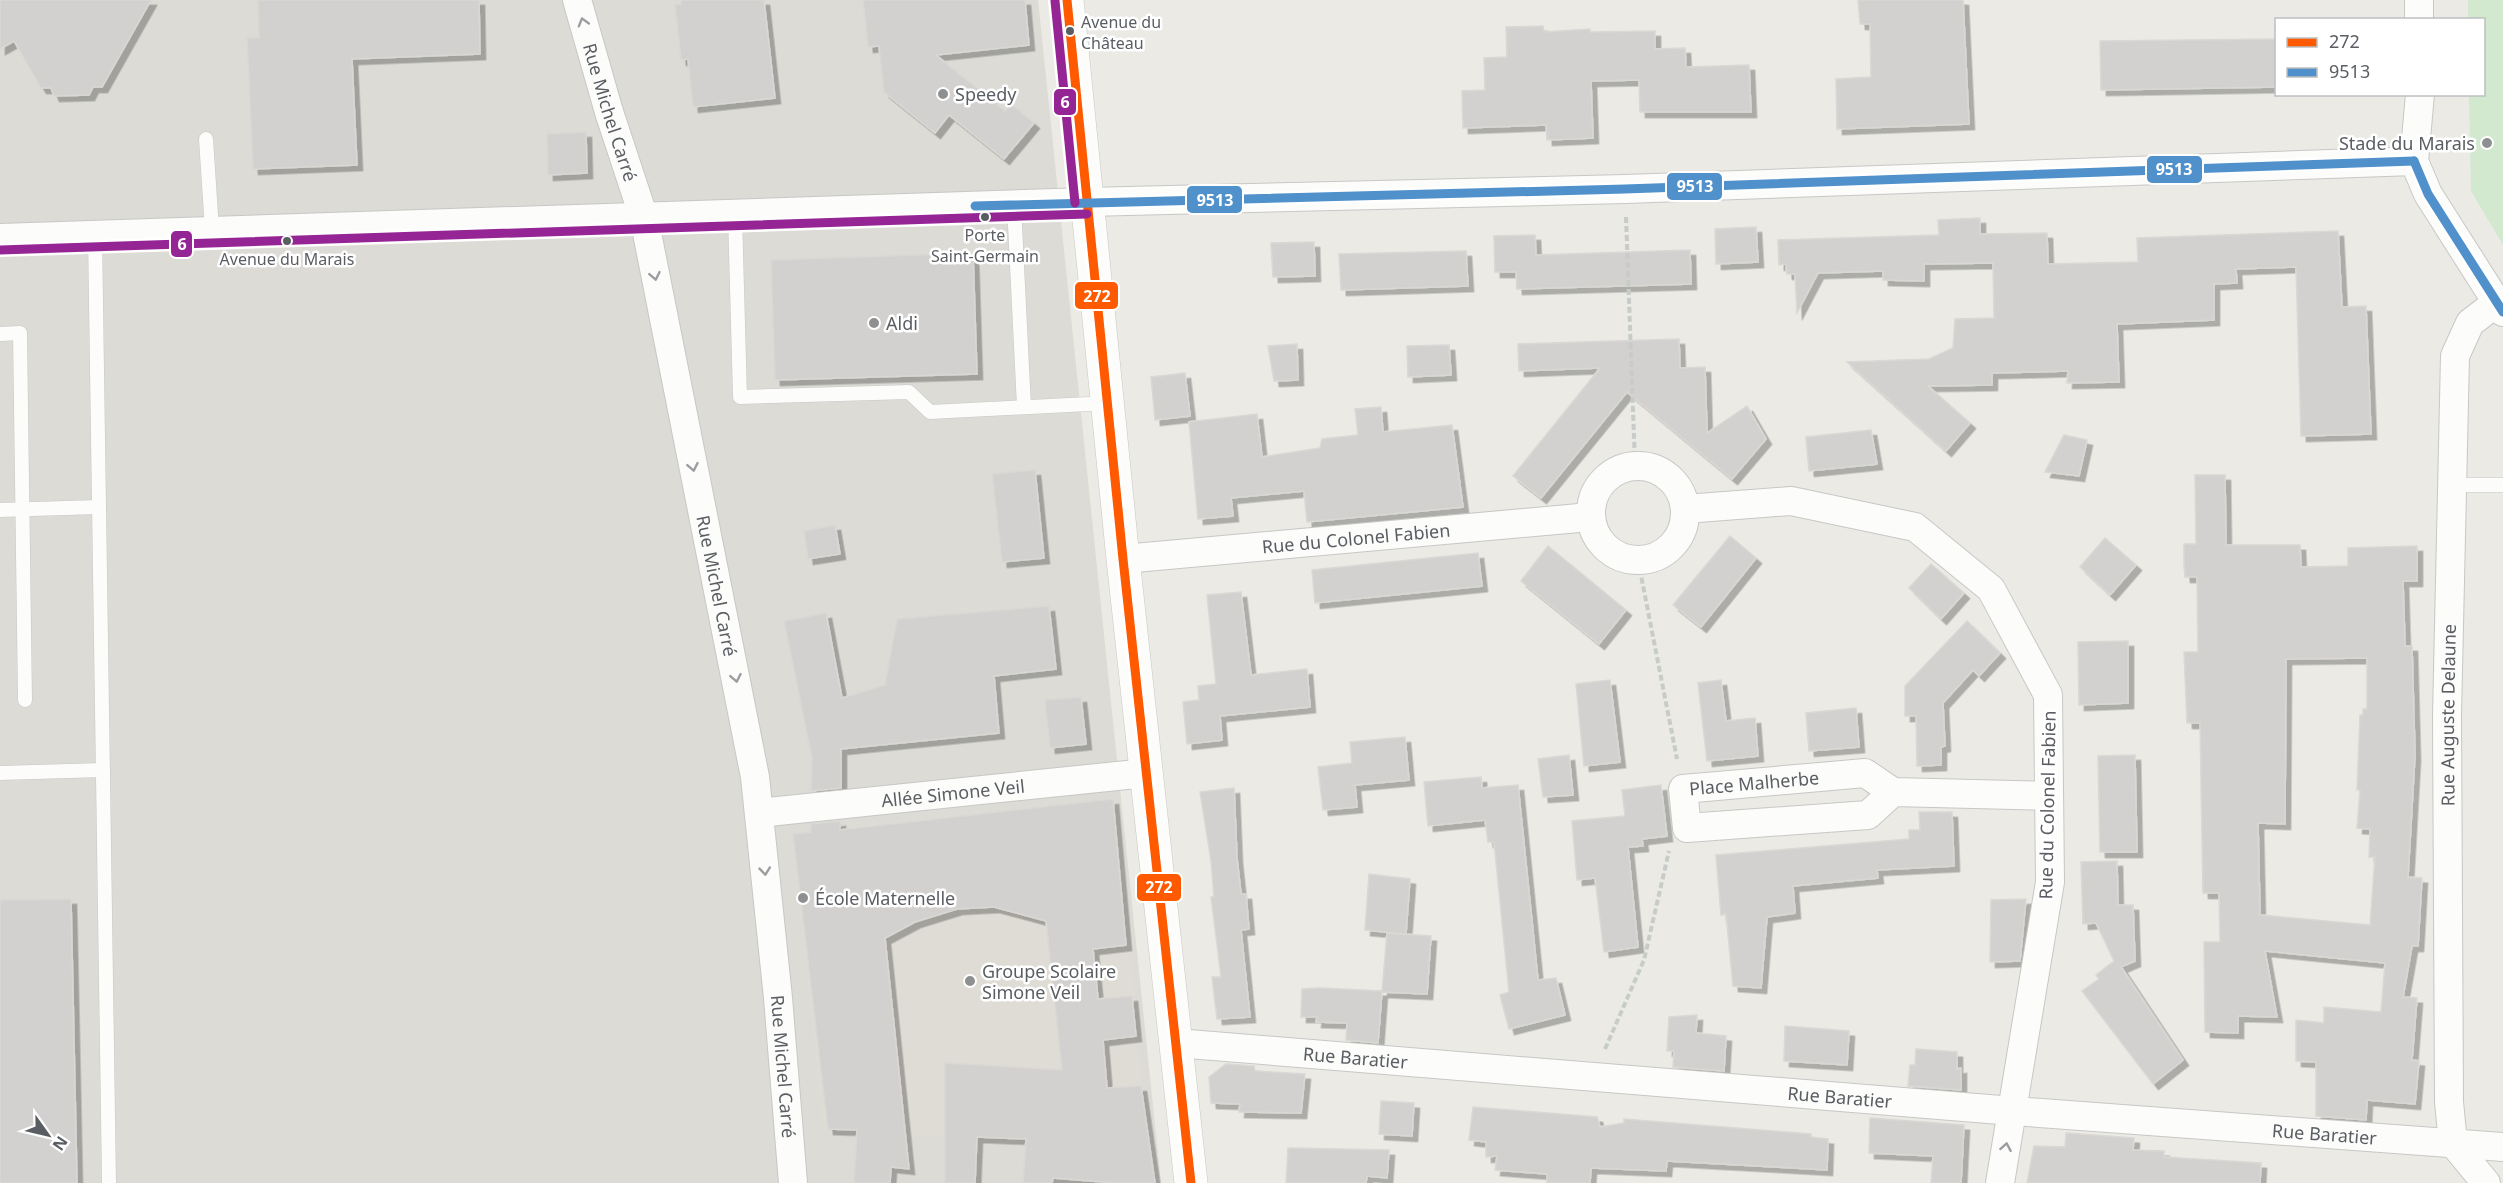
<svg xmlns="http://www.w3.org/2000/svg" width="2503" height="1183" viewBox="0 0 2503 1183" font-family="'Noto Sans',sans-serif">
	<style>
		.industrial { fill: #dcdbd6 }
		.education { fill: #dedcd4 }
		.green { fill: #d2e8cf }
		.building { fill: #d3d1cf; stroke: #dad8d4; stroke-width: 1.5; fill-rule: evenodd; filter: url(#shadow) }
		.lines { fill: none; stroke-linecap: round; stroke-linejoin: round }
		.service-casing { stroke: #c7c7c5; stroke-width: 15 }
		.minor-casing { stroke: #c7c7c5; stroke-width: 30 }
		.tertiary-casing { stroke: #c7c7c5; stroke-width: 34 }
		.path { stroke: #c7ccc9; stroke-width: 4; stroke-dasharray: 6 3; stroke-linecap: butt }
		.service { stroke: #fcfcfb; stroke-width: 14 }
		.minor { stroke: #fcfcfb; stroke-width: 28 }
		.tertiary { stroke: #fcfcfb; stroke-width: 33 }
		.bus-1-casing { stroke: #fff; stroke-width: 14 }
		.bus-2-casing { stroke: #fff; stroke-width: 14 }
		.bus-3-casing { stroke: #fff; stroke-width: 14 }
		.bus-1 { stroke: #ff5a00; stroke-width: 9 }
		.bus-2 { stroke: #5091cb; stroke-width: 9 }
		.bus-3 { stroke: #952594; stroke-width: 9 }
		.oneway { stroke: #9b9da0 }
		.bus-dot { fill: #5a5e63; stroke: #fff; stroke-width: 2 }
		.poi-dot { fill: #8d8f90; stroke: #fff; stroke-width: 2 }
		.labels { text-anchor: middle; dominant-baseline: central; stroke-width: 5; stroke-linejoin: round; paint-order: stroke }
		.bus-label { font-size: 16px; fill: #5a5e63; stroke: #fff }
		.poi-label { font-size: 18px; fill: #5a5e63; stroke: #fff; text-anchor: start }
		.street-label { font-size: 18px; fill: #5a5e63; stroke: #fff }
		.line-badge { stroke: #fff; stroke-width: 2 }
		.badge-label { font-size: 16px; text-anchor: middle; font-weight: bold; fill: #fff }
	</style>
	<defs>
		<filter id="shadow"><feDropShadow dx="5.5" dy="5.5" stdDeviation="0" flood-color="#0004"/></filter>
	</defs>
	<rect width="100%" height="100%" fill="#ebeae5"/>
	<!-- industrial -->
	<polygon class="industrial" points="0,0 1038,0 1161,1183 0,1183"/>
	<!-- education -->
	<polygon class="education" points="1115,798 1149,1150 823,1130 792,832"/>
	<!-- green -->
	<polygon class="green" points="2468,0 2503,0 2503,245 2471,191 2469,95 2484,94 2484,20 2468,19"/>
	<!-- building -->
	<g class="building">
		<polygon points="0,0 151,0 102,87 93,87 89,95 54,96 51,88 41,88 14,41 0,49"/>
		<polygon points="258,0 479,0 480,54 352,59 357,165 253,169 247,38 259,38"/>
		<polygon points="681,0 764,0 775,98 693,107 688,59 681,60 675,5 681,4"/>
		<polygon points="863,0 1025,0 1029,45 936,55 1005,111 1011,104 1034,123 1004,159 949,115 935,133 884,92 879,46 868,47"/>
		<polygon points="1858,0 1963,0 1969,124 1837,129 1836,79 1871,77 1870,24 1860,24"/>
		<polygon points="1543,26 1544,32 1590,29 1590,32 1655,31 1655,49 1685,48 1686,67 1749,65 1751,112 1640,112 1639,80 1591,81 1593,138 1547,140 1546,125 1463,128 1462,91 1485,90 1484,58 1507,57 1506,27"/>
		<polygon points="2277,39 2277,87 2101,90 2100,41"/>
		<polygon points="586,132 587,173 548,175 547,134"/>
		<polygon points="1980,218 1980,234 2047,233 2048,264 2138,262 2137,238 2338,231 2342,307 2366,306 2371,434 2301,436 2296,267 2236,269 2237,283 2214,284 2214,320 2117,324 2119,382 2067,383 2068,371 1992,373 1992,385 1928,386 1970,423 1946,451 1847,362 1929,359 1953,348 1955,319 1994,318 1993,263 1924,264 1924,281 1883,280 1883,271 1818,273 1797,313 1795,274 1787,274 1786,264 1779,265 1778,240 1939,235 1938,220"/>
		<polygon points="1756,227 1758,262 1716,264 1715,229"/>
		<polygon points="1535,235 1536,255 1690,250 1691,284 1517,289 1516,272 1495,272 1494,236"/>
		<polygon points="1314,242 1315,276 1273,277 1271,243"/>
		<polygon points="1466,251 1468,286 1341,290 1339,254"/>
		<polygon points="973,253 977,374 775,380 771,260"/>
		<polygon points="1679,339 1680,368 1705,367 1707,433 1747,406 1766,439 1732,479 1627,392 1541,498 1513,476 1600,368 1519,371 1518,344"/>
		<polygon points="1297,344 1298,380 1274,381 1268,346"/>
		<polygon points="1449,345 1451,375 1408,377 1407,346"/>
		<polygon points="1185,373 1190,416 1155,420 1151,377"/>
		<polygon points="1381,407 1383,432 1452,425 1463,507 1307,522 1304,491 1231,498 1233,516 1198,519 1189,422 1257,414 1262,457 1320,448 1322,439 1358,435 1355,409"/>
		<polygon points="1871,430 1877,464 1809,471 1806,437"/>
		<polygon points="2064,435 2087,440 2079,476 2045,472"/>
		<polygon points="1035,470 1044,558 1002,562 992,474"/>
		<path d="M2195 475H2225L2226 545H2300L2301 567 2348 566V548L2417 546V581H2403L2405 646H2412L2415 755 2408 877 2422 878 2418 946H2412L2403 997 2417 998 2412 1060 2419 1061 2415 1104 2367 1100 2366 1120 2316 1116V1062L2296 1061V1020L2324 1023V1007L2381 1012 2385 963 2265 951 2277 1017 2238 1016V1033L2205 1032 2204 942H2220L2219 893H2203L2200 723H2187L2184 652H2198L2197 577H2185L2184 565V544H2196ZM2367 658V709H2363V715H2360L2357 790H2360L2357 828 2370 829 2369 857H2375L2370 925 2260 915 2258 823 2285 824 2286 659Z"/>
		<polygon points="835,525 840,554 808,559 804,531"/>
		<polygon points="1730,536 1756,558 1701,627 1673,605"/>
		<polygon points="2105,538 2136,565 2110,595 2080,567"/>
		<polygon points="1548,546 1626,610 1599,644 1521,581"/>
		<polygon points="1478,553 1482,586 1315,603 1312,570"/>
		<polygon points="1931,564 1964,593 1941,619 1909,588"/>
		<polygon points="1241,592 1251,675 1307,669 1310,707 1220,716 1222,740 1187,744 1183,702 1199,700 1198,686 1216,684 1207,595"/>
		<polygon points="1049,606 1056,669 994,676 999,733 841,749 841,788 811,791 812,758 784,621 826,613 842,698 885,685 897,619"/>
		<polygon points="1967,621 2000,653 1979,676 1973,670 1943,703 1945,746 1941,747 1941,765 1917,766 1916,716 1905,716 1905,686"/>
		<polygon points="2128,641 2128,703 2079,705 2078,642"/>
		<polygon points="1610,680 1620,762 1584,766 1576,684"/>
		<polygon points="1721,680 1726,721 1755,718 1758,756 1707,761 1698,683"/>
		<polygon points="1081,697 1086,744 1050,748 1045,700"/>
		<polygon points="1856,708 1859,747 1809,751 1806,713"/>
		<polygon points="1405,737 1409,780 1355,785 1357,807 1323,810 1318,767 1352,763 1350,742"/>
		<polygon points="1569,755 1573,795 1543,797 1538,759"/>
		<polygon points="2135,755 2137,852 2100,852 2098,756"/>
		<polygon points="1481,777 1482,788 1518,785 1538,980 1556,978 1565,1015 1509,1029 1500,995 1509,992 1494,842 1488,842 1485,820 1428,826 1424,782"/>
		<polygon points="1661,785 1667,836 1642,839 1643,846 1628,847 1638,947 1604,952 1595,878 1577,880 1572,821 1625,816 1622,790"/>
		<polygon points="1234,788 1237,858 1241,894 1246,894 1249,929 1241,930 1250,1017 1217,1019 1212,977 1221,977 1211,897 1214,897 1211,861 1200,792"/>
		<polygon points="1113,799 1126,945 1093,949 1098,999 1132,996 1136,1036 1103,1040 1107,1088 1141,1086 1155,1183 1115,1183 1053,1178 1052,1183 1023,1183 1026,1139 977,1137 975,1183 945,1183 945,1063 1062,1070 1046,921 994,907 957,909 915,922 885,938 909,1169 891,1167 890,1183 854,1183 857,1130 828,1129 793,834 811,832 811,824 840,821 840,830"/>
		<polygon points="1919,812 1952,812 1954,866 1877,870 1878,878 1793,886 1795,913 1767,917 1761,988 1733,986 1726,914 1721,915 1716,855 1909,839 1909,830 1920,830"/>
		<polygon points="2117,861 2118,905 2133,905 2135,961 2121,967 2183,1060 2153,1084 2082,991 2099,979 2096,975 2114,961 2096,923 2083,924 2081,862"/>
		<polygon points="1369,874 1410,879 1406,934 1365,930"/>
		<polygon points="71,899 77,1183 0,1183 0,900"/>
		<polygon points="2026,899 2020,961 1990,962 1991,900"/>
		<polygon points="1387,933 1431,936 1427,994 1382,992"/>
		<polygon points="1320,988 1382,991 1378,1043 1346,1040 1347,1023 1316,1022 1317,1017 1301,1017 1302,989"/>
		<polygon points="1697,1015 1696,1033 1726,1036 1724,1071 1673,1067 1674,1051 1667,1051 1669,1017"/>
		<polygon points="1785,1026 1849,1031 1847,1065 1784,1061"/>
		<polygon points="1916,1049 1957,1052 1957,1069 1961,1068 1961,1090 1908,1086 1910,1065 1915,1065"/>
		<polygon points="1226,1064 1254,1066 1255,1071 1305,1074 1301,1113 1239,1112 1240,1104 1211,1103 1209,1077"/>
		<polygon points="1381,1101 1414,1103 1412,1136 1379,1134"/>
		<polygon points="1473,1107 1597,1117 1600,1127 1624,1123 1624,1119 1811,1134 1811,1137 1828,1139 1827,1170 1667,1161 1666,1171 1591,1168 1590,1183 1547,1183 1547,1174 1495,1170 1497,1156 1486,1157 1486,1142 1469,1140"/>
		<polygon points="1870,1118 1964,1125 1961,1183 1931,1183 1933,1156 1869,1153"/>
		<polygon points="2066,1133 2134,1138 2133,1150 2164,1151 2164,1157 2261,1163 2260,1183 2027,1183 2034,1146 2065,1147"/>
		<polygon points="1288,1148 1389,1150 1387,1178 1367,1176 1366,1183 1286,1183"/>
	</g>
	<g class="lines">
		<defs>
			<g id="service">
				<polyline points="206,139 212,230"/>
				<polyline points="1014,205 1024,407"/>
				<polyline points="735,215 740,397 909,392 930,412 1108,403"/>
				<polyline points="95,234 109,1183"/>
				<polyline points="0,334 20,333 25,700"/>
				<polyline points="2452,485 2503,485"/>
				<polyline points="0,510 99,507"/>
				<polyline points="0,773 103,770"/>
			</g>
			<g id="minor">
				<path id="s1" d="M577 0 609 112 644 218 755 777 778 998 793 1183"/>
				<polyline points="2419,0 2419,20"/>
				<polyline points="2414,161 2428,194 2503,312"/>
				<polyline points="2414,161 2420,94"/>
				<polyline points="0,238 1087,202 1625,189 2414,161"/>
				<circle cx="1638" cy="513" r="47"/>
				<polyline points="1685,509 1791,501 1915,527 1991,589 2048,695 2050,882 2000,1183"/>
				<path id="s2" d="M1123 559 1590 517"/>
				<path id="s3" d="M1893 792 1868 815 1687 828 1683 789 1865 773 1893 792 2049 796"/>
				<path id="s4" d="M759 813 1146 773"/>
				<path id="s5" d="M1176 1043 2013 1111 2503 1147"/>
				<path id="s6" d="M2486 1183 2453 1143 2449 1102 2447 716 2455 356 2470 323 2496 303"/>
			</g>
			<polyline id="tertiary" points="1067,0 1123,559 1191,1183"/>
		</defs>
		<!-- service casing -->
		<use href="#service" class="service-casing"/>
		<!-- minor casing -->
		<use href="#minor" class="minor-casing"/>
		<!-- tertiary casing -->
		<use href="#tertiary" class="tertiary-casing"/>
		<!-- path -->
		<g class="path">
			<polyline points="1626,217 1635,465"/>
			<polyline points="1638,560 1677,759"/>
			<polyline points="1605,1049 1644,960 1669,851"/>
		</g>
		<!-- service -->
		<use href="#service" class="service"/>
		<!-- minor -->
		<use href="#minor" class="minor"/>
		<!-- tertiary -->
		<use href="#tertiary" class="tertiary"/>
		<defs>
			<polyline id="bus-1" points="1067,0 1123,559 1191,1183"/>
			<g id="bus-2">
				<polyline points="2414,161 2428,194 2503,312"/>
				<polyline points="975,206 1625,189 2414,161"/>
			</g>
			<g id="bus-3">
				<polyline points="1055,1 1075,203"/>
				<polyline points="0,250 1087,214"/>
			</g>
		</defs>
		<!-- bus-1 casing -->
		<use href="#bus-1" class="bus-1-casing"/>
		<!-- bus-2 casing -->
		<use href="#bus-2" class="bus-2-casing"/>
		<!-- bus-3 casing -->
		<use href="#bus-3" class="bus-3-casing"/>
		<!-- bus-1 -->
		<use href="#bus-1" class="bus-1"/>
		<!-- bus-2 -->
		<use href="#bus-2" class="bus-2"/>
		<!-- bus-3 -->
		<use href="#bus-3" class="bus-3"/>
	</g>
	<!-- one-way arrows -->
	<defs><path id="oneway-chevron" d="M-2-3.5L2.5 0L-2 3.5" fill="none" stroke-width="1.6" stroke-linecap="round" stroke-linejoin="round" transform="scale(1.5)"/></defs>
	<g class="oneway">
		<use href="#oneway-chevron" transform="translate(583 22) rotate(-106)"/>
		<use href="#oneway-chevron" transform="translate(655 276) rotate(79)"/>
		<use href="#oneway-chevron" transform="translate(693 467) rotate(79)"/>
		<use href="#oneway-chevron" transform="translate(736 678) rotate(79)"/>
		<use href="#oneway-chevron" transform="translate(765 871) rotate(84)"/>
		<use href="#oneway-chevron" transform="translate(2006 1147) rotate(-80)"/>
	</g>
	<!-- markers -->
	<g class="bus-dot">
		<circle cx="1070" cy="31" r="5"/>
		<circle cx="985" cy="217" r="5"/>
		<circle cx="287" cy="241" r="5"/>
	</g>
	<g class="poi-dot">
		<circle cx="943" cy="94" r="6"/>
		<circle cx="2487" cy="143" r="6"/>
		<circle cx="874" cy="323" r="6"/>
		<circle cx="803" cy="898" r="6"/>
		<circle cx="970" cy="981" r="6"/>
	</g>
	<g class="labels">
		<!-- bus labels -->
		<g class="bus-label">
			<text x="1081" y="22" text-anchor="start">Avenue du<tspan x="1081" dy="21">Château</tspan></text>
			<text x="985" y="235">Porte<tspan x="985" dy="21">Saint-Germain</tspan></text>
			<text x="287" y="259">Avenue du Marais</text>
		</g>
		<!-- poi labels -->
		<g class="poi-label">
			<text x="955" y="94">Speedy</text>
			<text x="2475" y="143" text-anchor="end">Stade du Marais</text>
			<text x="886" y="323">Aldi</text>
			<text x="815" y="898">École Maternelle</text>
			<text x="982" y="971">Groupe Scolaire<tspan x="982" dy="21">Simone Veil</tspan></text>
		</g>
		<!-- street labels -->
		<g class="street-label">
			<text stroke="none"><textPath href="#s1" startOffset="117">Rue Michel Carré</textPath></text>
			<text stroke="none"><textPath href="#s2" startOffset="234">Rue du Colonel Fabien</textPath></text>
			<text stroke="none"><textPath href="#s1" startOffset="603">Rue Michel Carré</textPath></text>
			<text stroke="none"><textPath href="#s6" startOffset="480">Rue Auguste Delaune</textPath></text>
			<text stroke="none"><textPath href="#s3" startOffset="326">Place Malherbe</textPath></text>
			<text stroke="none"><textPath href="#s4" startOffset="195">Allée Simone Veil</textPath></text>
			<text transform="translate(2047 805) rotate(-89)">Rue du Colonel Fabien</text>
			<text stroke="none"><textPath href="#s5" startOffset="180">Rue Baratier</textPath></text>
			<text stroke="none"><textPath href="#s1" startOffset="1089">Rue Michel Carré</textPath></text>
			<text stroke="none"><textPath href="#s5" startOffset="666">Rue Baratier</textPath></text>
			<text stroke="none"><textPath href="#s5" startOffset="1152">Rue Baratier</textPath></text>
		</g>
	</g>
	<g class="line-badge">
		<rect x="1053" y="88" width="24" height="28" rx="6" fill="#952594"/>
		<rect x="2146" y="155" width="57" height="29" rx="6" fill="#5091cb"/>
		<rect x="1666" y="172" width="57" height="29" rx="6" fill="#5091cb"/>
		<rect x="1186" y="185" width="57" height="29" rx="6" fill="#5091cb"/>
		<rect x="170" y="230" width="23" height="28" rx="6" fill="#952594"/>
		<rect x="1074" y="281" width="45" height="29" rx="6" fill="#ff5a00"/>
		<rect x="1136" y="873" width="46" height="29" rx="6" fill="#ff5a00"/>
	</g>
	<g class="badge-label">
		<text x="1065" y="108">6</text>
		<text x="2174" y="175">9513</text>
		<text x="1695" y="192">9513</text>
		<text x="1215" y="206">9513</text>
		<text x="182" y="250">6</text>
		<text x="1097" y="302">272</text>
		<text x="1159" y="893">272</text>
	</g>
	<!-- legend -->
	<rect x="2275" y="18" width="210" height="78" fill="#ffffff" stroke="#bdbfc1" stroke-width="1.5"/>
	<rect x="2287" y="38" width="30" height="9" fill="#ff5a00" stroke="#bdbfc1" stroke-width="1.5"/>
	<text x="2329" y="48" font-size="18" fill="#5a5e63">272</text>
	<rect x="2287" y="68" width="30" height="9" fill="#5091cb" stroke="#bdbfc1" stroke-width="1.5"/>
	<text x="2329" y="78" font-size="18" fill="#5a5e63">9513</text>
	<!-- north arrow -->
	<g transform="translate(48 1135) rotate(124)" stroke="#ffffff" stroke-width="4.5" paint-order="stroke">
	<path d="M0-4.5L10 22L0 15L-10 22Z" fill="#5a5e63"/>
	<text y="-9" font-size="16" font-weight="bold" text-anchor="middle" fill="#5a5e63">N</text>
	</g>
</svg>
